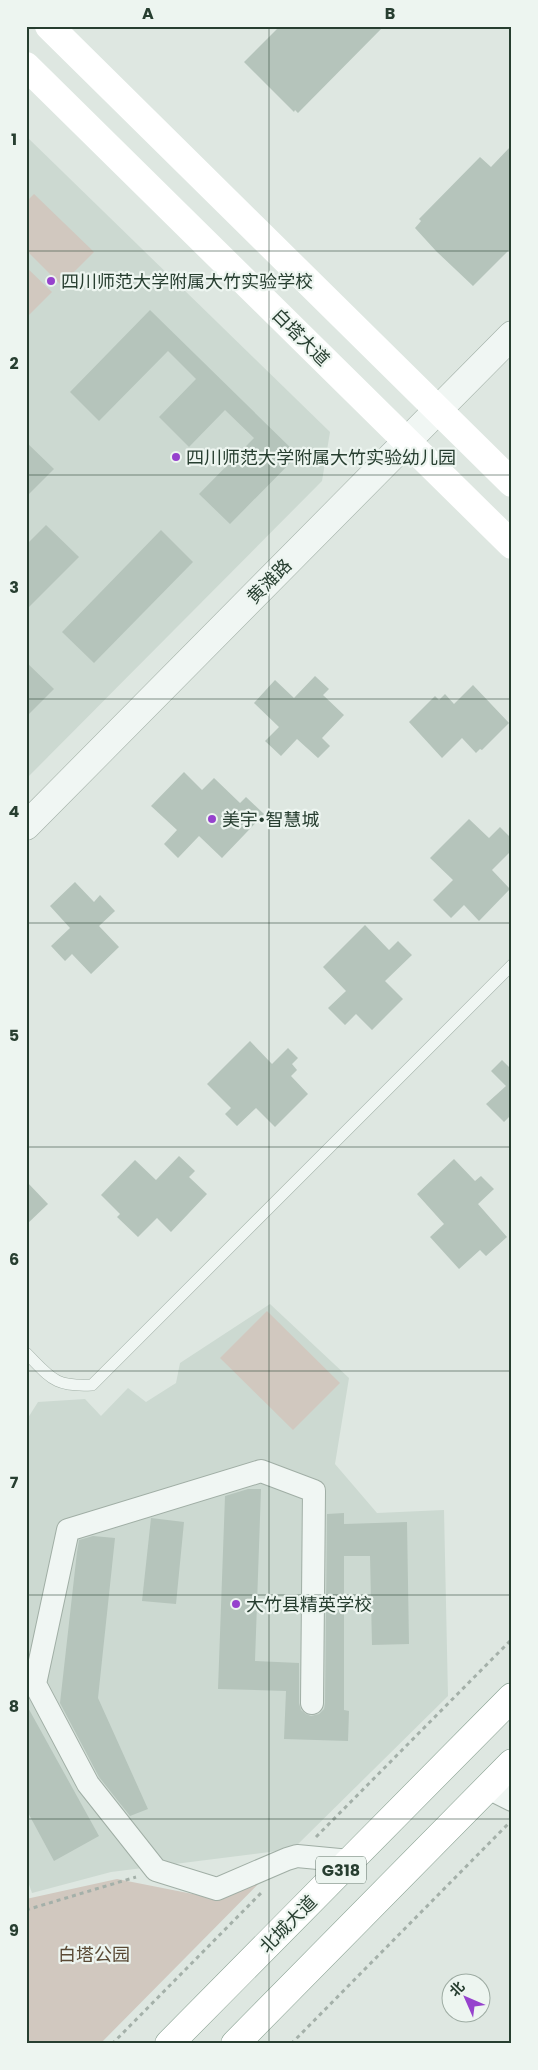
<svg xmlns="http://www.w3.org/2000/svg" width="538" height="2070" viewBox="0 0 538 2070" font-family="Poppins,'Noto Sans SC',sans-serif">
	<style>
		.built { fill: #ccd9d1 }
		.green { fill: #d1c8bf }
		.building { fill: #b5c4bb }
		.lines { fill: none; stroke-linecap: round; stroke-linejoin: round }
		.service-casing { stroke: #a0aea5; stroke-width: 12 }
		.minor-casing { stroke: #a0aea5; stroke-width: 24 }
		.tertiary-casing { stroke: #a0aea5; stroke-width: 29 }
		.trunk-casing { stroke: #859e8e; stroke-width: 29 }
		.path { stroke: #a4b0a9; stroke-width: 3; stroke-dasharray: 4 4; stroke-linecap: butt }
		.service { stroke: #f0f6f3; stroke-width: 11 }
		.minor { stroke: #f0f6f3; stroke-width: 22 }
		.tertiary { stroke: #f0f6f3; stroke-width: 28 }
		.secondary { stroke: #fff; stroke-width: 28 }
		.trunk { stroke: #fff; stroke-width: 28 }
		.grid { fill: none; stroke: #273e30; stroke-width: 1; stroke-opacity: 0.55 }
		.poi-dot { fill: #9642cd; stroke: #edf5f0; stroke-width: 2 }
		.labels { text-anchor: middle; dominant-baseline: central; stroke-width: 4.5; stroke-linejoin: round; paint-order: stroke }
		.shield { fill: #edf5f0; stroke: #62756a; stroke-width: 1 }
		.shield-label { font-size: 16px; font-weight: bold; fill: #273e30 }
		.poi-label { font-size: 18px; fill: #273e30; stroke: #edf5f0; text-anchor: start }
		.street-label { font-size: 18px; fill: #273e30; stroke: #edf5f0 }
		.park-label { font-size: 18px; fill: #5a4a35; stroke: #edf5f0 }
		.neatline { fill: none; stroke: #273e30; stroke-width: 2 }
		.grid-label { font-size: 16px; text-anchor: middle; font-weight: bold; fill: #273e30 }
	</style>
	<rect width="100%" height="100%" fill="#dee7e1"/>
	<!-- built -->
	<g class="built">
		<polygon points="26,136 330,432 322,481 26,779"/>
		<polygon points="270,1304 349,1378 335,1464 377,1513 444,1510 448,1696 293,1849 111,1872 32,1893 26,1876 26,1421 38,1402 85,1399 101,1416 128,1388 146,1402 176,1383 180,1363"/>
	</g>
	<!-- green -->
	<g class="green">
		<polygon points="34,194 94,252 61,285 26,250 26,202"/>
		<polygon points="26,267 52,292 26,318"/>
		<polygon points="267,1311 340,1383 293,1430 220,1358"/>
		<polygon points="269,1873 100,2044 26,2044 26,1899 117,1879 208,1897"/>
	</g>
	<!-- building -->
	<g class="building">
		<polygon points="280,26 384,26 298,113 295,110 294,112 244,62"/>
		<polygon points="512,145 512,247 473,286 436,251 415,228 421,221 419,219 480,157 491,167"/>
		<polygon points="150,310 298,455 230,524 199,494 254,438 225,410 189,447 159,417 196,379 168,351 99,421 70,392"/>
		<polygon points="26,442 54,469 26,497"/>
		<polygon points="46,525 79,557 26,610 26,545"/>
		<polygon points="161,530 193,562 94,663 62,632"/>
		<polygon points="26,662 54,689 26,717"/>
		<polygon points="315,676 329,689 323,695 344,715 322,738 330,746 318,758 297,739 281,756 265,741 279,727 254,703 275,680 294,698"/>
		<polygon points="473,685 509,723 482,750 480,749 476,753 462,738 442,758 409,722 435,696 439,700 445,694 454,704"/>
		<polygon points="184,772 202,790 214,778 240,803 246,797 264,814 222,858 199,836 178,858 164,844 177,830 151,806"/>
		<polygon points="469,819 489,838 500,827 512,839 512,850 492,870 510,889 479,921 464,905 451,918 433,900 453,880 430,858"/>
		<polygon points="75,882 94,902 100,895 115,911 99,926 119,947 91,974 72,954 65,961 51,946 70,928 50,906"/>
		<polygon points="365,925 389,950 398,941 412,955 385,981 403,999 372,1030 356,1014 345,1025 328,1008 346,991 323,967"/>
		<polygon points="250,1041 272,1064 288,1048 298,1058 292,1064 297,1070 291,1076 308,1094 275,1127 256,1108 237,1126 225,1114 231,1108 207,1084"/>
		<polygon points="502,1060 512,1070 512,1114 504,1122 486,1104 506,1086 491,1071"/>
		<polygon points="179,1156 195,1171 189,1177 207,1194 171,1232 157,1218 138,1237 117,1217 120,1214 101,1195 135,1160 156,1180"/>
		<polygon points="454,1159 475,1181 481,1176 494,1189 478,1204 507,1237 486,1256 480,1250 459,1269 430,1237 444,1224 417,1194"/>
		<polygon points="26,1181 48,1204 26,1225"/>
		<polygon points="248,1489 261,1489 255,1661 299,1663 299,1703 301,1710 306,1714 311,1716 319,1714 324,1709 325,1703 327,1514 344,1513 344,1524 407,1522 409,1644 372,1645 370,1556 344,1556 344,1710 349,1711 348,1741 284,1739 286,1691 218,1689 225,1496"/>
		<polygon points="151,1518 184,1522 176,1604 142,1601"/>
		<polygon points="93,1536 115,1538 98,1698 148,1809 130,1816 99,1777 60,1703 77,1552 79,1540"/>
		<polygon points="26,1704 99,1836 54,1861 26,1809"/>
	</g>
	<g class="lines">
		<defs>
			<path id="service" d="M26 1353C51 1378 54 1387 92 1385L512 965"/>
			<g id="minor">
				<polyline points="312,1703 314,1491 261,1471 68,1530 35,1684 88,1784 156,1870 217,1889 287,1859 297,1856 350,1861"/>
				<polyline points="488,1788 512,1800"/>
			</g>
			<polyline id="tertiary" points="26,826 512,335"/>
			<g id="trunk">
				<polyline points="169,2044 512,1697"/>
				<polyline points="235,2044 512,1763"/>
			</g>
		</defs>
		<!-- service casing -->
		<use href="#service" class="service-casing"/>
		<!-- minor casing -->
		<use href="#minor" class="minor-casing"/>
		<!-- tertiary casing -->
		<use href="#tertiary" class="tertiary-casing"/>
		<!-- trunk casing -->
		<use href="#trunk" class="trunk-casing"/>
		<!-- path -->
		<g class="path">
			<polyline points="316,1837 512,1639"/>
			<polyline points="26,1910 136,1877"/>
			<polyline points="112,2044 261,1893"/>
			<polyline points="291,2044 512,1820"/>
		</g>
		<!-- service -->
		<use href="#service" class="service"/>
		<!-- minor -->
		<use href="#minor" class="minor"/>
		<!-- tertiary -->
		<use href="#tertiary" class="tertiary"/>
		<!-- secondary -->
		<g class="secondary">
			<polyline points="49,26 512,483"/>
			<polyline points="26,66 512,545"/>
		</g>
		<!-- trunk -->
		<use href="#trunk" class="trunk"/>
	</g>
	<!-- grid -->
	<path class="grid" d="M269 26V2044M26 251H512M26 475H512M26 699H512M26 923H512M26 1147H512M26 1371H512M26 1595H512M26 1819H512"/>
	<!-- markers -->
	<g class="poi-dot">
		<circle cx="51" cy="281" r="5"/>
		<circle cx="176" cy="457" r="5"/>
		<circle cx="212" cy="819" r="5"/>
		<circle cx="236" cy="1604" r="5"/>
	</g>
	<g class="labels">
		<!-- shield labels -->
		<rect class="shield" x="316" y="1856.5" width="50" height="27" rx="4"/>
		<g class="shield-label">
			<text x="341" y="1870">G318</text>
		</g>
		<!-- poi labels -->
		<g class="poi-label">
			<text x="61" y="281">四川师范大学附属大竹实验学校</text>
			<text x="186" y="457">四川师范大学附属大竹实验幼儿园</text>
			<text x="222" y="819">美宇•智慧城</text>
			<text x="246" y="1604">大竹县精英学校</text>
		</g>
		<!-- street labels -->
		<g class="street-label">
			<text transform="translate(301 337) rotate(45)">白塔大道</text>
			<text transform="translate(269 581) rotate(-45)">黄滩路</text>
			<text transform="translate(288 1924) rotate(-45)">北城大道</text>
		</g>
		<!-- park labels -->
		<g class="park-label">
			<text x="94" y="1954">白塔公园</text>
		</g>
	</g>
	<!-- border -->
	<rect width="538" height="2070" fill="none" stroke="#edf5f0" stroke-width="55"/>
	<!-- north arrow -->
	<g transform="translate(466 1998) rotate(315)"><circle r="24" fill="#edf5f0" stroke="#9eaca3"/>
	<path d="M0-4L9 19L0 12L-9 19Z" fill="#9642cd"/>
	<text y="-8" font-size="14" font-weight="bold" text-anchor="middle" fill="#273e30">北</text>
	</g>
	<rect x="28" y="28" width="482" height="2014" class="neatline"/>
	<g class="grid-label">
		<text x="148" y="19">A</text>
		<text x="390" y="19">B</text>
		<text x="14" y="145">1</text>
		<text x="14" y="369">2</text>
		<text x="14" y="593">3</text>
		<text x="14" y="817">4</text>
		<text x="14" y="1041">5</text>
		<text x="14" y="1265">6</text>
		<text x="14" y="1488">7</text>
		<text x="14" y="1712">8</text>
		<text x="14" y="1936">9</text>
	</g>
</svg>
